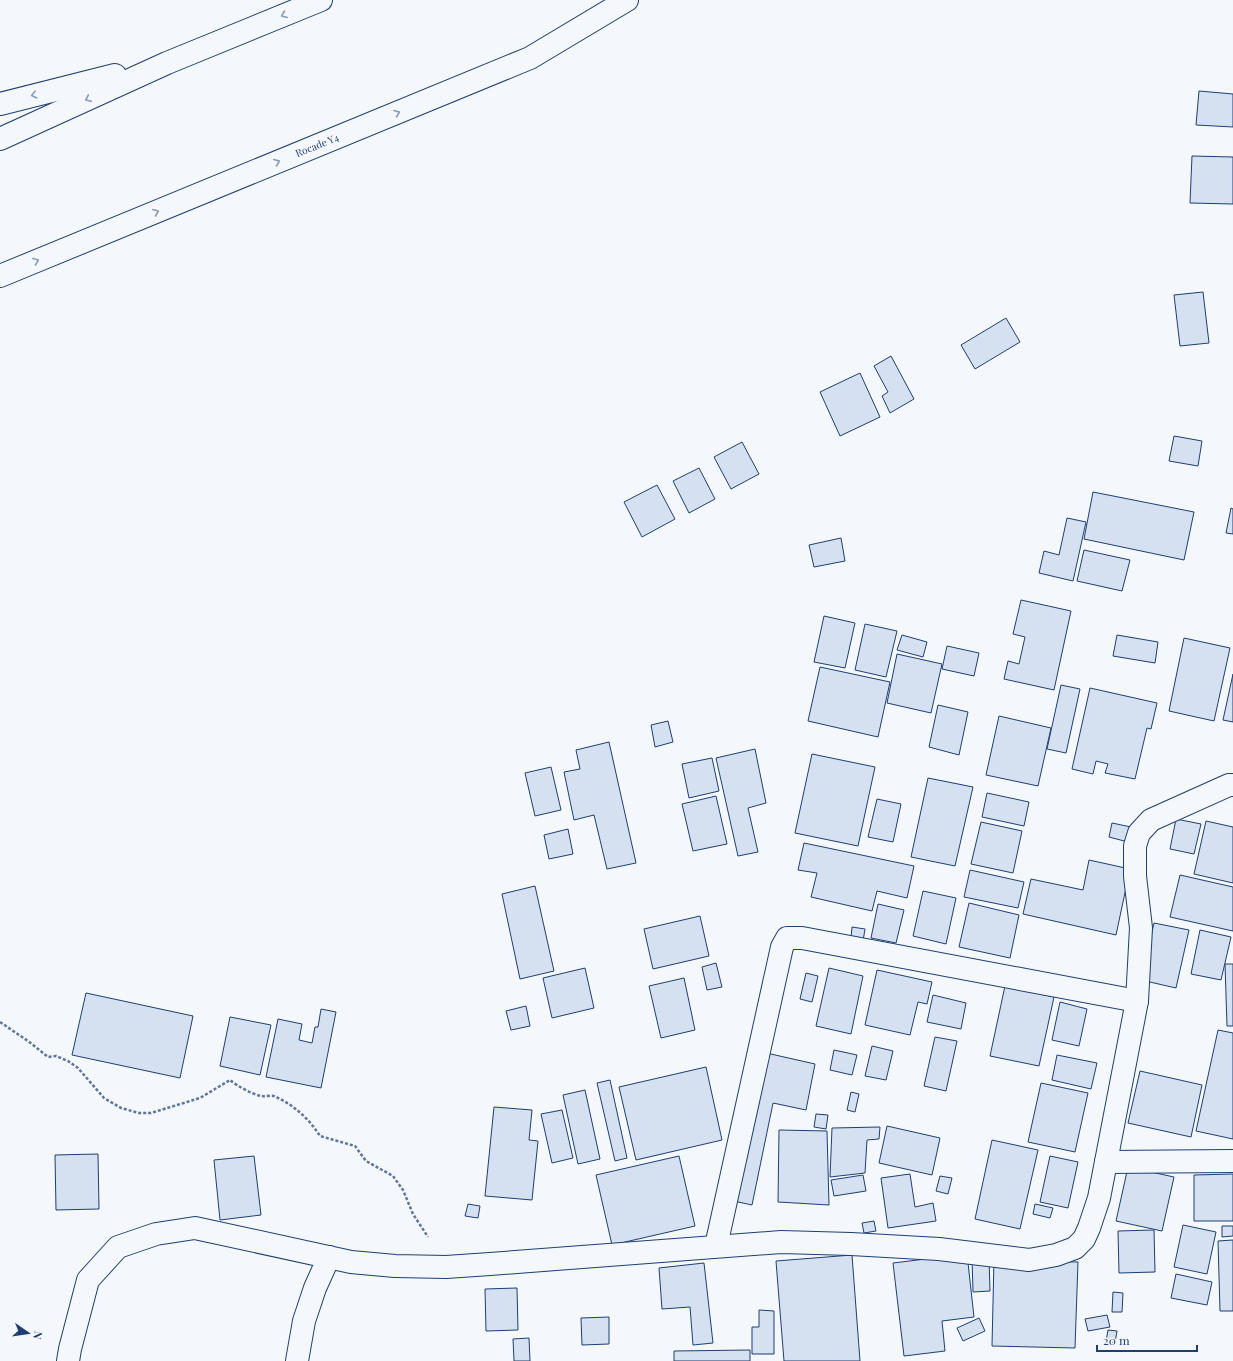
<svg xmlns="http://www.w3.org/2000/svg" width="1233" height="1361" viewBox="0 0 1233 1361" font-family="'Playfair Display',serif">
	<style>
		.building { fill: #d5e0f0; stroke: #1d3f73 }
		.lines { fill: none; stroke-linecap: round; stroke-linejoin: round }
		.minor-casing { stroke: #1d3f73; stroke-width: 24 }
		.trunk-casing { stroke: #1d3f73; stroke-width: 24 }
		.path { stroke: #5e769c; stroke-width: 2.5; stroke-dasharray: 3 2; stroke-linecap: butt }
		.minor { stroke: #f4f7fb; stroke-width: 22 }
		.trunk { stroke: #f4f7fb; stroke-width: 22 }
		.oneway { stroke: #889bb7 }
		.labels { text-anchor: middle; dominant-baseline: central; stroke-width: 3; stroke-linejoin: round; paint-order: stroke }
		.street-label { font-size: 10px; fill: #1d3f73; stroke: #f4f7fb }
	</style>
	<rect width="100%" height="100%" fill="#f4f7fb"/>
	<!-- building -->
	<g class="building">
		<polygon points="1199,91 1233,94 1233,127 1196,125"/>
		<polygon points="1192,156 1233,157 1233,204 1190,203"/>
		<polygon points="1203,292 1209,343 1180,346 1174,295"/>
		<polygon points="1006,318 1020,342 975,369 961,345"/>
		<polygon points="891,356 914,399 890,413 882,396 888,392 874,366"/>
		<polygon points="860,373 880,417 840,436 820,392"/>
		<polygon points="1174,436 1202,441 1198,466 1169,461"/>
		<polygon points="742,442 759,474 731,489 714,457"/>
		<polygon points="699,468 715,499 689,513 673,481"/>
		<polygon points="657,485 675,519 642,537 624,502"/>
		<polygon points="1093,492 1194,512 1184,560 1084,539"/>
		<polygon points="1231,508 1233,509 1233,534 1226,533"/>
		<polygon points="1067,518 1086,522 1073,581 1039,573 1044,551 1059,555"/>
		<polygon points="841,538 845,561 814,567 809,545"/>
		<polygon points="1084,550 1130,560 1122,591 1077,581"/>
		<polygon points="1021,600 1071,611 1054,690 1004,679 1008,661 1019,664 1025,637 1013,634"/>
		<polygon points="824,616 855,623 845,668 814,662"/>
		<polygon points="865,624 897,631 886,677 855,670"/>
		<polygon points="902,635 927,642 923,657 897,650"/>
		<polygon points="1117,635 1158,642 1155,663 1113,656"/>
		<polygon points="1184,638 1230,648 1214,721 1169,711"/>
		<polygon points="947,646 979,653 974,676 942,669"/>
		<polygon points="897,654 942,664 931,713 887,703"/>
		<polygon points="820,667 890,682 878,737 808,721"/>
		<polygon points="1233,674 1233,722 1223,720"/>
		<polygon points="1061,685 1080,689 1066,753 1047,749"/>
		<polygon points="1090,688 1157,703 1151,729 1147,728 1135,779 1105,773 1108,764 1096,761 1093,774 1072,769"/>
		<polygon points="938,705 968,712 959,755 929,747"/>
		<polygon points="999,716 1051,728 1038,786 986,775"/>
		<polygon points="668,721 673,742 655,747 651,725"/>
		<polygon points="609,742 636,863 607,869 594,815 574,820 564,772 580,769 576,750"/>
		<polygon points="755,749 766,803 748,808 758,852 738,856 716,758"/>
		<polygon points="812,754 875,767 858,846 795,833"/>
		<polygon points="712,758 719,791 689,798 682,764"/>
		<polygon points="551,767 561,810 535,816 525,773"/>
		<polygon points="928,778 973,787 955,866 911,857"/>
		<polygon points="987,793 1029,802 1024,826 982,817"/>
		<polygon points="716,796 727,844 693,851 682,804"/>
		<polygon points="877,799 901,804 893,842 868,837"/>
		<polygon points="1176,819 1201,824 1194,854 1170,849"/>
		<polygon points="1206,821 1233,827 1233,883 1194,874"/>
		<polygon points="981,822 1022,831 1013,873 971,864"/>
		<polygon points="1112,823 1131,827 1128,842 1109,837"/>
		<polygon points="568,829 573,854 549,859 544,835"/>
		<polygon points="804,843 914,866 907,898 877,891 872,911 811,897 817,873 798,870"/>
		<polygon points="1089,860 1130,869 1116,935 1023,914 1031,879 1083,890"/>
		<polygon points="970,870 1024,882 1018,908 964,897"/>
		<polygon points="1180,875 1233,887 1233,931 1170,917"/>
		<polygon points="535,886 554,971 520,979 502,894"/>
		<polygon points="923,891 956,898 946,944 913,936"/>
		<polygon points="969,903 1019,915 1010,958 959,947"/>
		<polygon points="878,904 904,910 896,943 871,938"/>
		<polygon points="700,916 709,956 653,969 644,929"/>
		<polygon points="1154,923 1189,930 1176,988 1141,980"/>
		<polygon points="852,927 865,929 863,941 851,938"/>
		<polygon points="1200,930 1231,937 1221,980 1191,974"/>
		<polygon points="716,963 722,987 707,990 702,967"/>
		<polygon points="1225,964 1233,964 1233,1026 1227,1026"/>
		<polygon points="585,968 594,1008 552,1018 543,978"/>
		<polygon points="829,968 863,976 851,1034 816,1026"/>
		<polygon points="877,970 932,982 927,1004 918,1002 910,1035 865,1025"/>
		<polygon points="806,973 818,976 812,1002 800,999"/>
		<polygon points="684,978 695,1030 661,1038 649,986"/>
		<polygon points="1005,986 1054,997 1039,1066 990,1056"/>
		<polygon points="86,993 193,1016 180,1078 72,1055"/>
		<polygon points="933,995 966,1003 961,1029 927,1022"/>
		<polygon points="1060,1002 1087,1009 1079,1046 1052,1040"/>
		<polygon points="526,1006 530,1026 511,1030 506,1011"/>
		<polygon points="321,1009 336,1012 321,1088 266,1077 278,1019 302,1024 299,1040 312,1043 315,1027 318,1027"/>
		<polygon points="230,1017 271,1025 260,1075 220,1066"/>
		<polygon points="1218,1030 1233,1033 1233,1139 1196,1131"/>
		<polygon points="935,1037 957,1041 946,1091 924,1086"/>
		<polygon points="872,1046 893,1051 886,1080 865,1076"/>
		<polygon points="834,1050 857,1055 852,1075 830,1070"/>
		<polygon points="762,1052 815,1064 806,1110 773,1103 752,1205 729,1200"/>
		<polygon points="1057,1055 1097,1063 1091,1089 1052,1080"/>
		<polygon points="706,1067 722,1140 636,1160 619,1087"/>
		<polygon points="1140,1071 1202,1085 1191,1137 1128,1123"/>
		<polygon points="610,1080 627,1158 615,1161 597,1083"/>
		<polygon points="1041,1083 1088,1093 1075,1152 1028,1142"/>
		<polygon points="585,1090 600,1159 578,1164 563,1095"/>
		<polygon points="851,1092 859,1094 855,1112 847,1110"/>
		<polygon points="494,1107 532,1110 529,1140 538,1141 532,1200 485,1196"/>
		<polygon points="562,1110 573,1158 552,1163 541,1114"/>
		<polygon points="816,1114 828,1115 826,1129 814,1127"/>
		<polygon points="887,1126 940,1138 932,1175 879,1163"/>
		<polygon points="880,1127 879,1139 867,1140 865,1173 830,1177 832,1128"/>
		<polygon points="779,1130 827,1131 829,1205 778,1202"/>
		<polygon points="992,1140 1038,1150 1020,1229 975,1219"/>
		<polygon points="98,1154 99,1209 56,1210 55,1155"/>
		<polygon points="254,1156 261,1215 220,1220 214,1160"/>
		<polygon points="679,1156 695,1226 612,1245 596,1175"/>
		<polygon points="1050,1156 1078,1162 1068,1208 1040,1202"/>
		<polygon points="1128,1167 1174,1177 1162,1231 1116,1221"/>
		<polygon points="910,1174 915,1207 933,1203 936,1221 888,1228 881,1178"/>
		<polygon points="1233,1174 1233,1221 1194,1221 1194,1175"/>
		<polygon points="863,1175 866,1191 834,1196 831,1180"/>
		<polygon points="940,1176 952,1178 948,1194 936,1191"/>
		<polygon points="468,1204 480,1206 478,1218 465,1216"/>
		<polygon points="1035,1204 1053,1208 1050,1218 1033,1214"/>
		<polygon points="874,1221 876,1231 864,1233 862,1223"/>
		<polygon points="1183,1225 1216,1232 1207,1274 1174,1267"/>
		<polygon points="1222,1226 1233,1226 1233,1236 1222,1237"/>
		<polygon points="1154,1230 1155,1272 1119,1273 1118,1231"/>
		<polygon points="1233,1240 1233,1311 1220,1311 1218,1241"/>
		<polygon points="967,1254 974,1317 942,1321 945,1351 904,1356 893,1263"/>
		<polygon points="852,1255 860,1361 784,1361 776,1261"/>
		<polygon points="989,1257 990,1291 973,1292 972,1258"/>
		<polygon points="994,1260 1078,1262 1075,1348 992,1346"/>
		<polygon points="704,1263 713,1343 693,1345 690,1307 662,1309 659,1268"/>
		<polygon points="1176,1274 1212,1282 1207,1305 1171,1298"/>
		<polygon points="517,1288 518,1330 486,1331 485,1289"/>
		<polygon points="1113,1292 1123,1293 1122,1312 1112,1312"/>
		<polygon points="759,1310 774,1311 774,1354 752,1354 752,1327 759,1327"/>
		<polygon points="1107,1315 1110,1327 1088,1331 1085,1319"/>
		<polygon points="609,1317 609,1344 582,1345 581,1318"/>
		<polygon points="979,1318 985,1331 963,1341 957,1328"/>
		<polygon points="1108,1330 1117,1331 1115,1343 1106,1341"/>
		<polygon points="529,1338 530,1361 514,1361 513,1339"/>
		<polygon points="750,1350 750,1361 674,1361 674,1351"/>
	</g>
	<g class="lines">
		<defs>
			<g id="minor">
				<polyline points="1106,1162 1233,1161"/>
				<polyline points="716,1246 782,947 787,938 802,938 1137,1001"/>
				<polyline points="68,1361 70,1349 88,1280 118,1247 156,1234 195,1228 351,1262 395,1266 446,1267 490,1264 781,1242 851,1244 939,1249 1029,1260 1056,1255 1075,1248 1084,1239 1089,1228 1099,1198 1137,1001 1141,928 1135,876 1135,846 1139,833 1151,820 1229,785 1233,785"/>
				<polyline points="297,1361 304,1321 315,1288 329,1257"/>
			</g>
			<g id="trunk">
				<polyline points="0,104 115,75"/>
				<polyline points="0,139 167,63 321,0"/>
				<polyline points="0,276 530,58 627,0"/>
			</g>
		</defs>
		<!-- minor casing -->
		<use href="#minor" class="minor-casing"/>
		<!-- trunk casing -->
		<use href="#trunk" class="trunk-casing"/>
		<!-- path -->
		<path class="path" d="M0 1022 28 1041 48 1057 56 1056 68 1061 78 1068 104 1098 121 1108 139 1113H151L200 1098 230 1080C237 1086 252 1094 261 1096 266 1097 272 1094 276 1097 294 1105 310 1120 320 1136L355 1146 366 1161 393 1176 403 1190 413 1214 428 1237"/>
		<!-- minor -->
		<use href="#minor" class="minor"/>
		<!-- trunk -->
		<use href="#trunk" class="trunk"/>
	</g>
	<!-- one-way arrows -->
	<defs><path id="oneway-chevron" d="M-2-3.5L2.5 0L-2 3.5" fill="none" stroke-width="1.6" stroke-linecap="round" stroke-linejoin="round"/></defs>
	<g class="oneway">
		<use href="#oneway-chevron" transform="translate(284 15) rotate(158)"/>
		<use href="#oneway-chevron" transform="translate(34 95) rotate(166)"/>
		<use href="#oneway-chevron" transform="translate(88 99) rotate(155)"/>
		<use href="#oneway-chevron" transform="translate(397 113) rotate(-22)"/>
		<use href="#oneway-chevron" transform="translate(277 162) rotate(-22)"/>
		<use href="#oneway-chevron" transform="translate(156 212) rotate(-22)"/>
		<use href="#oneway-chevron" transform="translate(36 261) rotate(-22)"/>
	</g>
	<g class="labels">
		<!-- street labels -->
		<g class="street-label">
			<text transform="translate(317 145) rotate(-22)">Rocade Y4</text>
		</g>
	</g>
	<!-- north arrow -->
	<g transform="translate(28 1333) rotate(103)" stroke="#f4f7fb" stroke-width="3" paint-order="stroke">
	<path d="M0-3L7 15L0 10L-7 15Z" fill="#1d3f73"/>
	<text y="-6" font-size="11" font-weight="bold" text-anchor="middle" fill="#1d3f73">N</text>
	</g>
	<!-- scale -->
	<path d="M1097 1345v6h100v-6" fill="none" stroke="#1d3f73" stroke-width="2"/>
	<text x="1103" y="1345" font-size="12" fill="#1d3f73" stroke="#f4f7fb" stroke-width="3" paint-order="stroke">20 m</text>
</svg>
